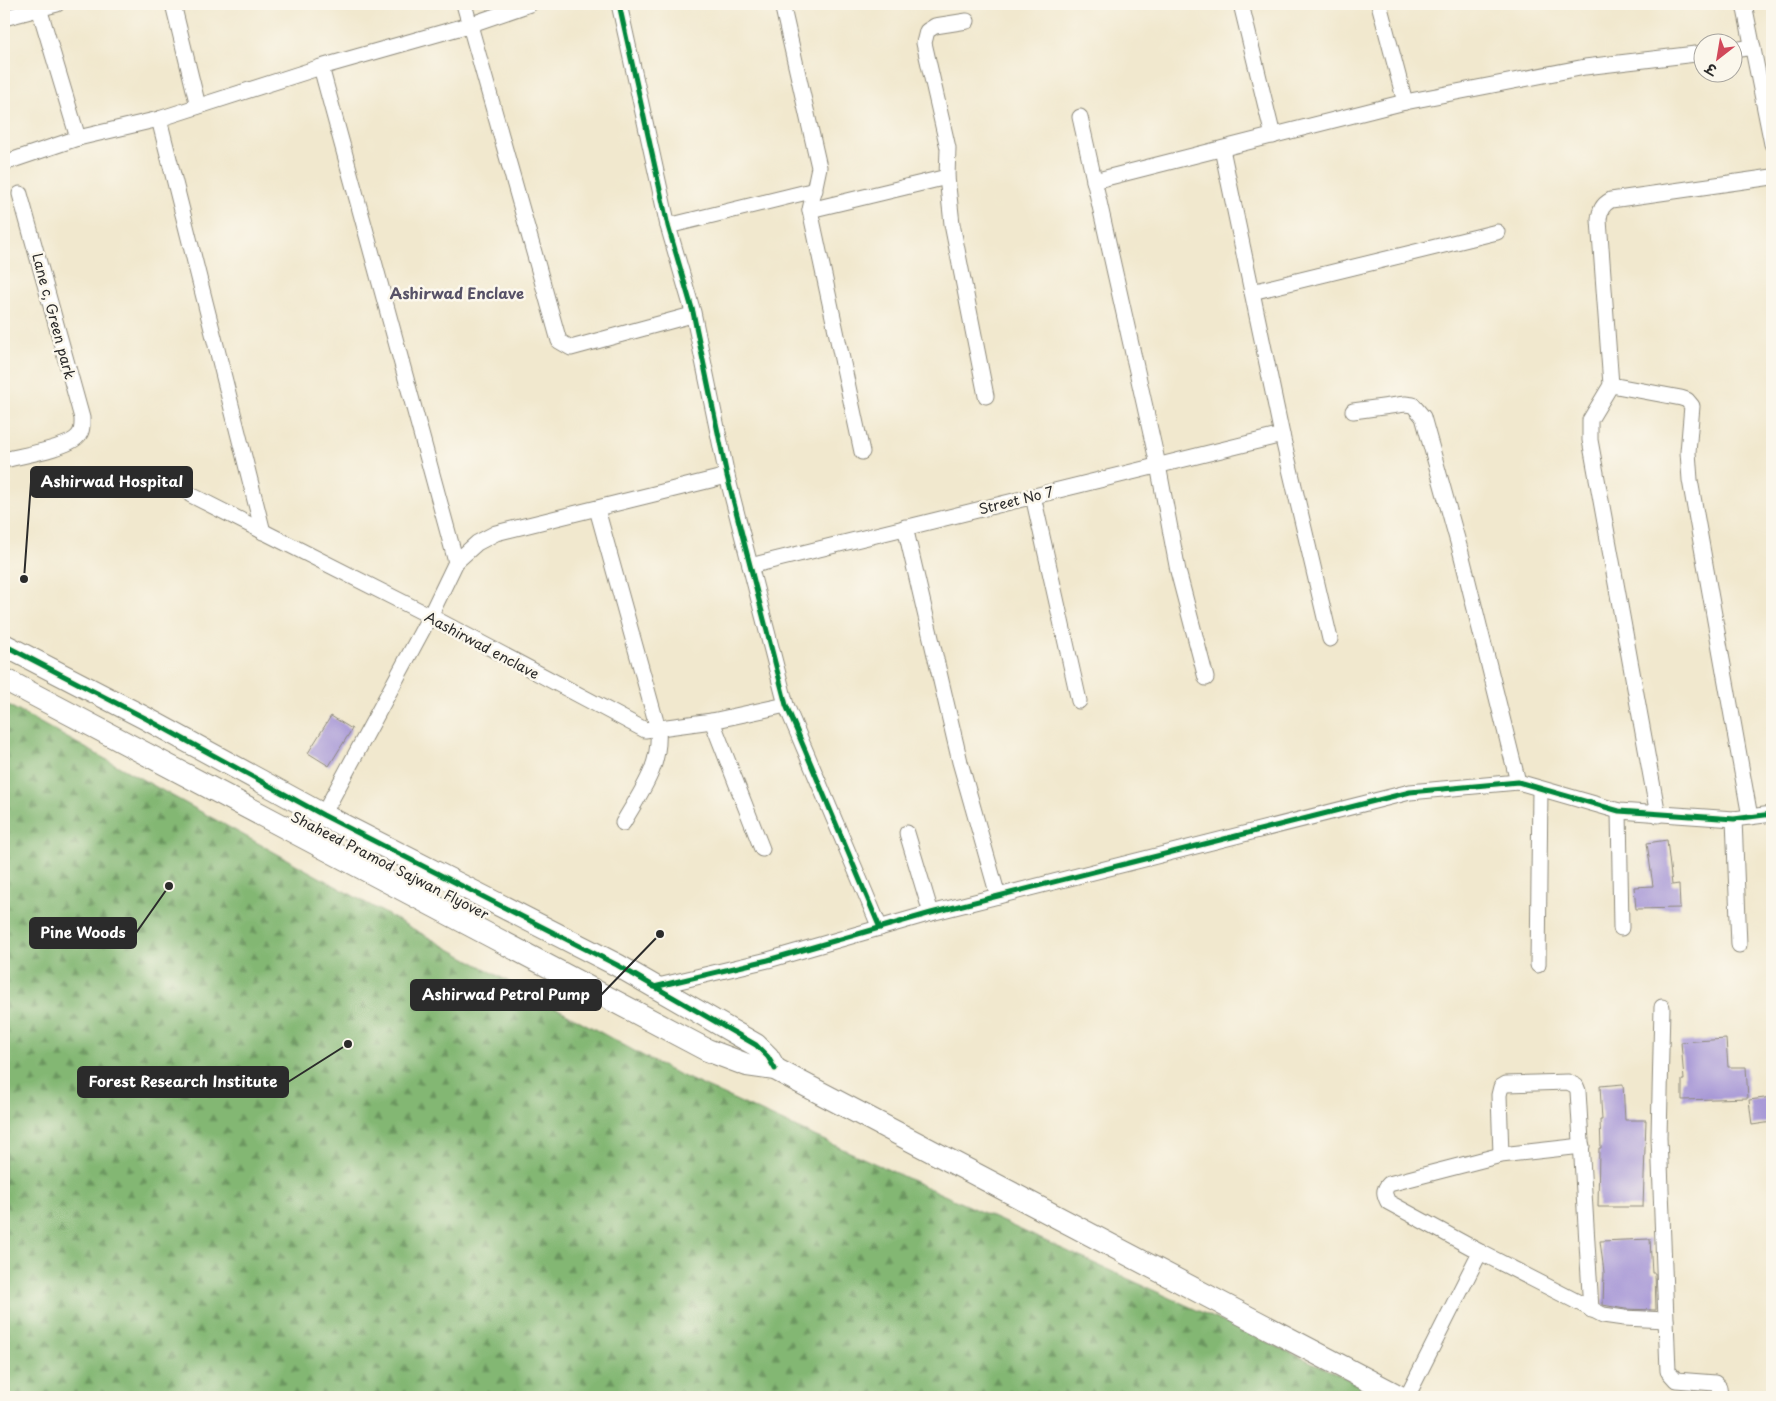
<svg xmlns="http://www.w3.org/2000/svg" width="1776" height="1401" viewBox="0 0 1776 1401" font-family="'Playpen Sans','Playpen Sans Deva',sans-serif">
	<style>
		.forest { fill: url(#forest-firs); stroke: #57714f }
		.building { fill: #a99ad7 }
		.lines { fill: none; stroke-linecap: round; stroke-linejoin: round }
		.street-casing { stroke: #8e8a7c; stroke-width: 17 }
		.secondary-casing { stroke: #8e8a7c; stroke-width: 24 }
		.street { stroke: #fff; stroke-width: 15 }
		.secondary { stroke: #fff; stroke-width: 22 }
		.cycleway-casing { stroke: #fbf7ec; stroke-width: 8 }
		.cycleway { stroke: #00873e; stroke-width: 5 }
		.labels { text-anchor: middle; dominant-baseline: central; stroke-width: 5; stroke-linejoin: round; paint-order: stroke }
		.street-label { font-size: 14px; fill: #2b2b2b; stroke: #fbf7ec }
		.neighbourhood-label { font-size: 15px; font-weight: bold; fill: #575267; stroke: #fbf7ec }
		.leader { fill: none; stroke: #2b2b2b; stroke-width: 2 }
		.callout-dot { fill: #2b2b2b; stroke: #fbf7ec; stroke-width: 2 }
		.callout { fill: #2b2b2b; stroke: #2b2b2b; stroke-width: 2 }
		.callout-label { font-size: 15px; text-anchor: middle; font-weight: bold; fill: #fff }
	</style>
	<defs>
		<pattern id="forest-firs" width="22" height="20" patternUnits="userSpaceOnUse" patternTransform="scale(1.25)"><rect width="22" height="20" fill="#83b773"/><path d="M5 1l3.5 6h-7zM16 11l3.5 6h-7z" fill="#6b955f"/></pattern>
	</defs>
	<rect width="100%" height="100%" fill="#fbf7ec"/>
	<filter id="ink" filterUnits="userSpaceOnUse"><feTurbulence type="fractalNoise" baseFrequency=".02" numOctaves="2"/><feDisplacementMap in="SourceGraphic" scale="10" xChannelSelector="R" yChannelSelector="G"/><feConvolveMatrix kernelMatrix="1 2 1 2 8 2 1 2 1" color-interpolation-filters="sRGB"/></filter>
	<filter id="wash" filterUnits="userSpaceOnUse"><feTurbulence type="fractalNoise" baseFrequency=".0096" numOctaves="4" result="noise"/><feDisplacementMap in="SourceGraphic" scale="20" xChannelSelector="R" yChannelSelector="G"/><feGaussianBlur stdDeviation="1.12" result="paint"/><feColorMatrix in="noise" values="0 0 0 0 0 0 0 0 0 0 0 0 0 0 0 0 0 1.4 0 .05"/><feComposite in="paint" operator="in"/></filter>
	<g filter="url(#wash)">
		<rect width="100%" height="100%" fill="#f1e8ce"/>
		<!-- forest -->
		<polygon class="forest" points="4,703 667,1069 1388,1397 4,1397"/>
		<g id="blocks">
			<!-- building -->
			<g class="building">
				<polygon points="331,716 352,729 329,766 308,753"/>
				<polygon points="1667,840 1672,885 1679,884 1680,908 1636,909 1634,887 1653,886 1647,843"/>
				<polygon points="1726,1039 1728,1067 1746,1067 1748,1098 1682,1100 1682,1080 1684,1080 1681,1042"/>
				<polygon points="1623,1084 1625,1120 1646,1120 1643,1207 1598,1207 1599,1148 1601,1148 1600,1120 1602,1120 1600,1086"/>
				<polygon points="1772,1097 1772,1122 1752,1125 1749,1100"/>
				<polygon points="1650,1239 1652,1273 1655,1273 1656,1310 1625,1309 1603,1305 1604,1272 1600,1241"/>
			</g>
		</g>
	</g>
	<g filter="url(#ink)">
		<use href="#blocks" fill-opacity="0" stroke="#8e8a7c" stroke-width="1"/>
		<g class="lines">
			<defs>
				<g id="street">
					<polyline points="173,4 198,106"/>
					<polyline points="464,4 559,341 571,348 692,315"/>
					<polyline points="619,4 668,226 693,312 727,476 786,705 880,928"/>
					<polyline points="782,4 819,167 810,210 862,452"/>
					<polyline points="1241,4 1273,136"/>
					<polyline points="1379,4 1405,102"/>
					<polyline points="1744,4 1772,144"/>
					<polyline points="39,8 78,138"/>
					<polyline points="4,18 57,4"/>
					<polyline points="967,21 935,26 927,31 924,43 948,148 947,177 952,224 986,396"/>
					<polyline points="1734,50 1753,47"/>
					<polyline points="321,67 456,562"/>
					<polyline points="1080,117 1158,465 1178,571 1206,678"/>
					<polyline points="159,119 263,532"/>
					<polyline points="1222,149 1282,435 1330,639"/>
					<polyline points="4,163 78,138 159,119 321,67 469,25 530,4"/>
					<polyline points="1094,181 1405,102 1585,67 1704,53"/>
					<polyline points="810,210 947,177"/>
					<polyline points="668,226 815,190"/>
					<polyline points="1252,292 1497,232"/>
					<polyline points="1611,385 1681,398 1687,400 1692,406 1688,452 1690,480 1750,817"/>
					<polyline points="1353,411 1405,404 1413,405 1423,417 1461,553 1518,782"/>
					<path d="M4 460C19 456 69 448 78 436 83 431 82 424 82 418L20 194"/>
					<polyline points="191,495 430,616 645,730 712,721 786,705"/>
					<polyline points="1033,496 1079,701"/>
					<path d="M597 509 658 729C661 767 641 791 623 823"/>
					<polyline points="905,527 960,762 998,896"/>
					<polyline points="750,566 1282,435"/>
					<polyline points="712,721 762,849"/>
					<polyline points="1619,811 1621,928"/>
					<polyline points="323,815 430,616 456,562 477,543 496,533 727,476"/>
					<path d="M1658 815 1590 440V420L1611 385 1599 220C1600 210 1602 205 1611 200L1772 177"/>
					<polyline points="1734,819 1739,945"/>
					<polyline points="907,833 931,913"/>
					<polyline points="1538,965 1540,789"/>
					<polyline points="654,987 768,960 931,913 1410,792 1518,782 1619,811 1734,819 1772,814"/>
					<polyline points="1662,1007 1659,1137 1668,1371 1676,1380 1715,1383 1719,1387 1720,1397"/>
					<polyline points="1501,1155 1499,1095 1501,1087 1506,1084 1568,1082 1576,1086 1578,1091 1591,1310"/>
					<path d="M1480 1252 1388 1202C1384 1194 1383 1190 1389 1184L1501 1155 1582 1146"/>
					<polyline points="1407,1397 1480,1252 1603,1315 1624,1318 1666,1320"/>
				</g>
				<g id="secondary">
					<polyline points="4,645 145,718 323,815 617,965 756,1045 768,1057 775,1069"/>
					<polyline points="4,679 707,1050 747,1065 775,1069 1400,1397"/>
				</g>
			</defs>
			<!-- street casing -->
			<use href="#street" class="street-casing"/>
			<!-- secondary casing -->
			<use href="#secondary" class="secondary-casing"/>
			<!-- street -->
			<use href="#street" class="street"/>
			<!-- secondary -->
			<use href="#secondary" class="secondary"/>
			<defs>
				<g id="cycleway">
					<polyline points="619,4 668,226 693,312 727,476 786,705 880,928"/>
					<polyline points="4,645 145,718 323,815 617,965 756,1045 768,1057 775,1069"/>
					<polyline points="654,987 768,960 931,913 1410,792 1518,782 1619,811 1734,819 1772,814"/>
				</g>
			</defs>
			<!-- cycleway casing -->
			<use href="#cycleway" class="cycleway-casing"/>
			<!-- cycleway -->
			<use href="#cycleway" class="cycleway"/>
		</g>
	</g>
	<g class="labels">
		<!-- street labels -->
		<g class="street-label">
			<text transform="translate(54 316) rotate(75)">Lane c, Green park</text>
			<text transform="translate(1016 500) rotate(-14)">Street No 7</text>
			<text transform="translate(482 645) rotate(28)">Aashirwad enclave</text>
			<text transform="translate(390 865) rotate(27)">Shaheed Pramod Sajwan Flyover</text>
		</g>
		<!-- neighbourhood labels -->
		<g class="neighbourhood-label">
			<text x="457" y="292">Ashirwad Enclave</text>
		</g>
	</g>
	<!-- callouts -->
	<path class="leader" d="M24 579L31 482M169 886L136 933M660 934L601 995M348 1044L288 1082"/>
	<g class="callout-dot">
		<circle cx="24" cy="579" r="5"/>
		<circle cx="169" cy="886" r="5"/>
		<circle cx="660" cy="934" r="5"/>
		<circle cx="348" cy="1044" r="5"/>
	</g>
	<g class="callout">
		<rect x="31" y="467" width="161" height="30" rx="5"/>
		<rect x="30" y="918" width="106" height="30" rx="5"/>
		<rect x="411" y="980" width="190" height="30" rx="5"/>
		<rect x="78" y="1067" width="210" height="30" rx="5"/>
	</g>
	<g class="callout-label">
		<text x="112" y="487">Ashirwad Hospital</text>
		<text x="83" y="938">Pine Woods</text>
		<text x="506" y="1000">Ashirwad Petrol Pump</text>
		<text x="183" y="1087">Forest Research Institute</text>
	</g>
	<!-- margin -->
	<rect width="1776" height="1401" fill="none" stroke="#fbf7ec" stroke-width="20"/>
	<!-- north arrow -->
	<g transform="translate(1718 58) rotate(211)"><circle r="24" fill="#fbf7ec" stroke="#a8a59f"/>
	<path d="M0-4L9 19L0 12L-9 19Z" fill="#d1495b"/>
	<text y="-8" font-size="14" font-weight="bold" text-anchor="middle" fill="#2b2b2b">उ</text>
	</g>
</svg>
